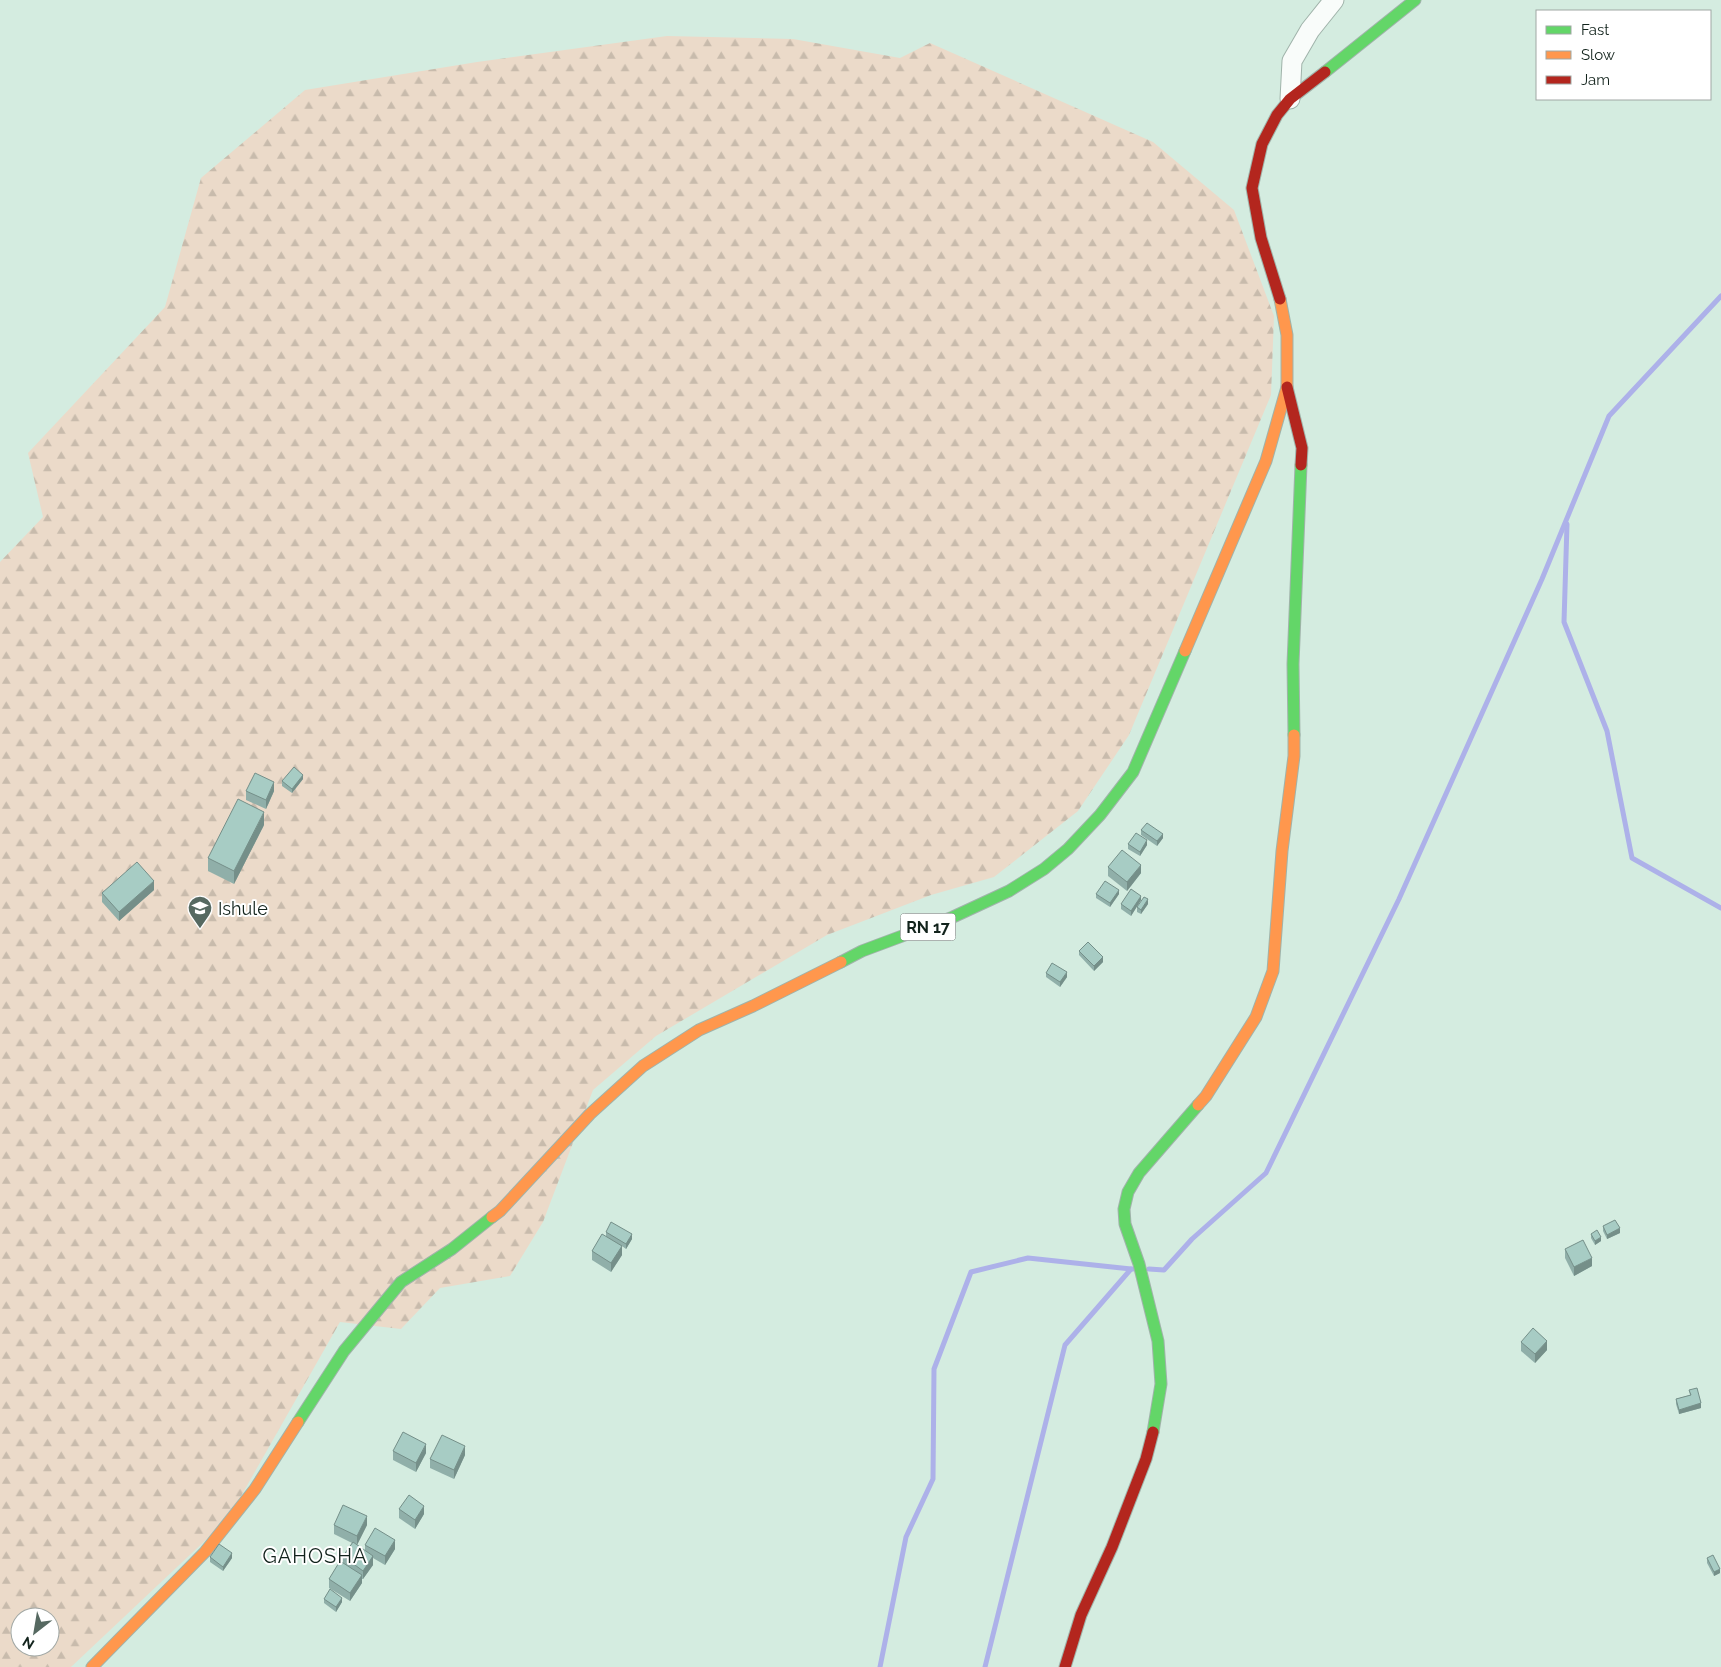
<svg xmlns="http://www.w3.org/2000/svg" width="1721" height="1667" viewBox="0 0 1721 1667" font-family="Raleway,sans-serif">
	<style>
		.forest { fill: url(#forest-firs); fill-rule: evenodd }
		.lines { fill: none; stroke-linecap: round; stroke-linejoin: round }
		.stream { stroke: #adb1e9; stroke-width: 5 }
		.street-casing { stroke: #a0b3aa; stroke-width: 21 }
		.fast-casing { stroke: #a0b3aa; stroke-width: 13 }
		.slow-casing { stroke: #a0b3aa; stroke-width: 13 }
		.jam-casing { stroke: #a0b3aa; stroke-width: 13 }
		.street { stroke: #f9fcfa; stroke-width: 19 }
		.fast { stroke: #63d668; stroke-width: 11 }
		.slow { stroke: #ff974d; stroke-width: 11 }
		.jam { stroke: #b3261e; stroke-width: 11 }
		.wall { fill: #90afa9 }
		.shaded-wall { fill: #758f89 }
		.building { fill: #a7ccc4; stroke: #758f89 }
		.labels { text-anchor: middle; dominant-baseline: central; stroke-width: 4; stroke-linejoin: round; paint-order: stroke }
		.shield { fill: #fff; stroke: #596560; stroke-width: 1 }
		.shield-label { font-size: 16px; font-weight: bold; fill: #12231c }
		.poi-label { font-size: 18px; fill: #12231c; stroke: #fff; text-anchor: start }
		.quarter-label { font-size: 20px; letter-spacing: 1px; fill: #12231c; stroke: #fff }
	</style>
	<defs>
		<pattern id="forest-firs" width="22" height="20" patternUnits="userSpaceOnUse" patternTransform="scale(1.25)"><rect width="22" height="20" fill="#ebdac9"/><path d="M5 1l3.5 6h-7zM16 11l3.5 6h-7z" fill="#c8bbac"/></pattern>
	</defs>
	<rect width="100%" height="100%" fill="#d4ece0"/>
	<!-- forest -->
	<path class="forest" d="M667 36 793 39 900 58 930 43 1153 142 1234 210 1274 316 1271 395 1129 735 1078 811 994 877 931 895 827 935 656 1036 593 1090 543 1222 510 1276 440 1288 401 1329 340 1322 228 1519 71 1667H0V562L43 517 28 453 165 307 201 178 305 90 477 62ZM20 1617H50V1647H20Z"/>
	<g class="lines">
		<!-- stream -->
		<g class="stream">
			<polyline points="1567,524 1564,622 1607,731 1632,858 1721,908"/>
			<polyline points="1149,1269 1164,1270 1192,1239 1266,1173 1399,899 1542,579 1609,416 1721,296"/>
			<polyline points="880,1667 906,1537 933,1479 934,1369 971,1272 1028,1258 1131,1269"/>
			<polyline points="985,1667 1065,1345 1131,1269 1133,1269"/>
		</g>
		<defs>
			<polyline id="street" points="1290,99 1292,61 1310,30 1334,0"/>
			<g id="fast">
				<polyline points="1325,72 1415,0"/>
				<polyline points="1294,735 1293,664 1301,465"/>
				<polyline points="841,962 862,951 953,917 1009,891 1044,869 1068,849 1100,815 1133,772 1185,651"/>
				<polyline points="298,1422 344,1351 401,1282 452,1249 492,1217"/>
				<polyline points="1153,1432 1161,1384 1158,1341 1139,1264 1125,1224 1124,1209 1128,1192 1139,1173 1198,1105"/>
			</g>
			<g id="slow">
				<polyline points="1185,651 1266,461 1287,387 1287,335 1280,299"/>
				<polyline points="1198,1105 1206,1096 1256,1017 1273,971 1282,851 1294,756 1294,735"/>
				<polyline points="492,1217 500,1211 590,1114 643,1066 699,1030 753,1006 841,962"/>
				<polyline points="92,1667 205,1552 255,1489 298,1422"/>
			</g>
			<g id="jam">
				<polyline points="1280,299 1261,238 1252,188 1262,144 1277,115 1290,99 1325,72"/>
				<polyline points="1287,387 1302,448 1301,465"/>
				<polyline points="1065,1667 1081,1615 1112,1547 1146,1459 1153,1432"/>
			</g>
		</defs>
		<!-- street casing -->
		<use href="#street" class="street-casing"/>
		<!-- fast casing -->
		<use href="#fast" class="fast-casing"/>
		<!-- slow casing -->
		<use href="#slow" class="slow-casing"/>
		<!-- jam casing -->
		<use href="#jam" class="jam-casing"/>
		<!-- street -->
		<use href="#street" class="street"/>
		<!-- fast -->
		<use href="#fast" class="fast"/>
		<!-- slow -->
		<use href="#slow" class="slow"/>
		<!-- jam -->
		<use href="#jam" class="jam"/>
	</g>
	<!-- wall -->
	<g class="wall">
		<polygon points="303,779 292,793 282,786 282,781"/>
		<polygon points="246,791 274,791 266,809 246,800"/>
		<polygon points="264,825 234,884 208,871 208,858"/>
		<polygon points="1141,830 1163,838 1157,846 1141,835"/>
		<polygon points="1128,844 1147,845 1140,856 1128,849"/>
		<polygon points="1108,867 1141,873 1127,891 1108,876"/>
		<polygon points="154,890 119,921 102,902 102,893"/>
		<polygon points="1096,894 1119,894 1110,907 1096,898"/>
		<polygon points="1141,900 1131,916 1121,909 1121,904"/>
		<polygon points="1148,904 1141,914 1137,912 1137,907"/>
		<polygon points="1079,951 1103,962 1094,971 1079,955"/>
		<polygon points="1046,973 1067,977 1060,987 1046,977"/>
		<polygon points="1603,1226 1620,1233 1607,1239 1603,1231"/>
		<polygon points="606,1232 632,1239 626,1249 622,1246 622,1255 611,1272 592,1260 592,1251 606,1236"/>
		<polygon points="1591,1234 1601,1241 1595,1245 1591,1238"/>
		<polygon points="1565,1249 1592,1266 1574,1276 1565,1258"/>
		<polygon points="1521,1342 1547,1350 1535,1363 1521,1351"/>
		<polygon points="1689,1390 1701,1408 1679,1414 1676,1404 1676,1399 1690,1395"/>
		<polygon points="393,1451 426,1453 416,1472 393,1460"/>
		<polygon points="465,1455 454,1479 430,1468 430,1459"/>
		<polygon points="399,1509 424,1514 415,1529 399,1518"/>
		<polygon points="334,1525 367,1525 357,1545 365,1551 365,1545 395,1549 385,1565 373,1558 373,1565 363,1579 362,1579 362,1583 350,1601 329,1588 329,1579 343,1563 343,1556 352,1543 334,1534"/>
		<polygon points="210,1557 232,1558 223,1571 210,1562"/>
		<polygon points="1707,1558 1720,1573 1714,1576 1707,1563"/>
		<polygon points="324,1599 342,1602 336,1612 324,1603"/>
	</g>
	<!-- shaded-wall -->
	<g class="shaded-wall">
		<polygon points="303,775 303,779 292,793 292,789"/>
		<polygon points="274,782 274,791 266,809 266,800"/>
		<polygon points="264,812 264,825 234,884 234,871"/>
		<polygon points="1163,834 1163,838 1157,846 1157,841"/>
		<polygon points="1147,840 1147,845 1140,856 1140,852"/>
		<polygon points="1141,865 1141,873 1127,891 1127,882"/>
		<polygon points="154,881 154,890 119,921 119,912"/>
		<polygon points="1119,890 1119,894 1110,907 1110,903"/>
		<polygon points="1141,896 1141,900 1131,916 1131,911"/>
		<polygon points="1148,899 1148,904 1141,914 1141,910"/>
		<polygon points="1103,957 1103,962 1094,971 1094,966"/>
		<polygon points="1067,972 1067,977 1060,987 1060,982"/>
		<polygon points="1620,1228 1620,1233 1607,1239 1607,1235"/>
		<polygon points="632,1234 632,1239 626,1249 626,1244"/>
		<polygon points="1601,1237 1601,1241 1595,1245 1595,1241"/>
		<polygon points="622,1246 622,1255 611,1272 611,1263"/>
		<polygon points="1592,1258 1592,1266 1574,1276 1574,1267"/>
		<polygon points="1547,1341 1547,1350 1535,1363 1535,1354"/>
		<polygon points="1701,1403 1701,1408 1679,1414 1679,1410"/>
		<polygon points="426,1444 426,1453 416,1472 416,1463"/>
		<polygon points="465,1446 465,1455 454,1479 454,1470"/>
		<polygon points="424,1506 424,1514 415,1529 415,1520"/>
		<polygon points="367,1516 367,1525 357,1545 357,1536"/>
		<polygon points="395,1540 395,1549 385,1565 385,1556"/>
		<polygon points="232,1553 232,1558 223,1571 223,1567"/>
		<polygon points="373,1556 373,1565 363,1579 363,1571"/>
		<polygon points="1720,1569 1720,1573 1714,1576 1714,1572"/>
		<polygon points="362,1575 362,1583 350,1601 350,1593"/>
		<polygon points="342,1598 342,1602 336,1612 336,1607"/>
	</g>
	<!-- building -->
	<g class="building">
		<polygon points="294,767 303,775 292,789 282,781"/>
		<polygon points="255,773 274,782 266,800 246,791"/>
		<polygon points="238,799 264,812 234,871 208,858"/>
		<polygon points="1147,823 1163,834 1157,841 1141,830"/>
		<polygon points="1136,833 1147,840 1140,852 1128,844"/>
		<polygon points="1122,850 1141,865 1127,882 1108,867"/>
		<polygon points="137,862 154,881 119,912 102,893"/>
		<polygon points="1105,881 1119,890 1110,903 1096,894"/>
		<polygon points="1131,889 1141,896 1131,911 1121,904"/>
		<polygon points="1144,897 1148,899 1141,910 1137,907"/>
		<polygon points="1088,942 1103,957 1094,966 1079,951"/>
		<polygon points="1052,963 1067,972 1060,982 1046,973"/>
		<polygon points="1615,1220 1620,1228 1607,1235 1603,1226"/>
		<polygon points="611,1222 632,1234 626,1244 606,1232"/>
		<polygon points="1597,1230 1601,1237 1595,1241 1591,1234"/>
		<polygon points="602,1234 622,1246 611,1263 592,1251"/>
		<polygon points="1583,1240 1592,1258 1574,1267 1565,1249"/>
		<polygon points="1533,1328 1547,1341 1535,1354 1521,1342"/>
		<polygon points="1697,1388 1701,1403 1679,1410 1676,1399 1691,1395 1689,1390"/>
		<polygon points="403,1432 426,1444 416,1463 393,1451"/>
		<polygon points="442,1435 465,1446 454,1470 430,1459"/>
		<polygon points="409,1495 424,1506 415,1520 399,1509"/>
		<polygon points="343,1505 367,1516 357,1536 334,1525"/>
		<polygon points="375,1528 395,1540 385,1556 365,1545"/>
		<polygon points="353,1542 373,1556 363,1571 343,1556"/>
		<polygon points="219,1544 232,1553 223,1567 210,1557"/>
		<polygon points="1713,1555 1720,1569 1714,1572 1707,1558"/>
		<polygon points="340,1561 362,1575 350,1593 329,1579"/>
		<polygon points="330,1589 342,1598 336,1607 324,1599"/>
	</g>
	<!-- icons -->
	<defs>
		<symbol id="school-pin" viewBox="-11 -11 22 30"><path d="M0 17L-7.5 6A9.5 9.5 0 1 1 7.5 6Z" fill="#566961" stroke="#fff"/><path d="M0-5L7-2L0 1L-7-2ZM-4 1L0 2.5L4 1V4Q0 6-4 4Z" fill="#fff"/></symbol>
	</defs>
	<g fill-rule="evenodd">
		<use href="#school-pin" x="186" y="894" width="28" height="38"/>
	</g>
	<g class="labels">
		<!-- shield labels -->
		<rect class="shield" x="900.5" y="913.5" width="55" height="27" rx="4"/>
		<g class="shield-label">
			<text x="928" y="927">RN 17</text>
		</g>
		<!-- poi labels -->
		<g class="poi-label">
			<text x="218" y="908">Ishule</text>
		</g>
		<!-- quarter labels -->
		<g class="quarter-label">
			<text x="315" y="1556">GAHOSHA</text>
		</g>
	</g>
	<!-- legend -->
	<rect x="1536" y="10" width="175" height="90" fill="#ffffff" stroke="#a0a7a4"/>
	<rect x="1546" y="26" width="25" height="8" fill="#63d668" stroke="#a0a7a4"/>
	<text x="1581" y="35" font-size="15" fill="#12231c">Fast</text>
	<rect x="1546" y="51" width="25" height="8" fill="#ff974d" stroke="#a0a7a4"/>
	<text x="1581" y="60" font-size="15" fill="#12231c">Slow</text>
	<rect x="1546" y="76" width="25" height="8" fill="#b3261e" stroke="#a0a7a4"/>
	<text x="1581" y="85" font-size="15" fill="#12231c">Jam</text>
	<!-- north arrow -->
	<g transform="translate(35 1632) rotate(211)"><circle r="24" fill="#ffffff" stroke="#a0a7a4"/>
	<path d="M0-4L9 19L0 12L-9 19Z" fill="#566961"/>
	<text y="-8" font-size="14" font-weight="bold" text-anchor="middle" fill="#12231c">N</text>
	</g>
</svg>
